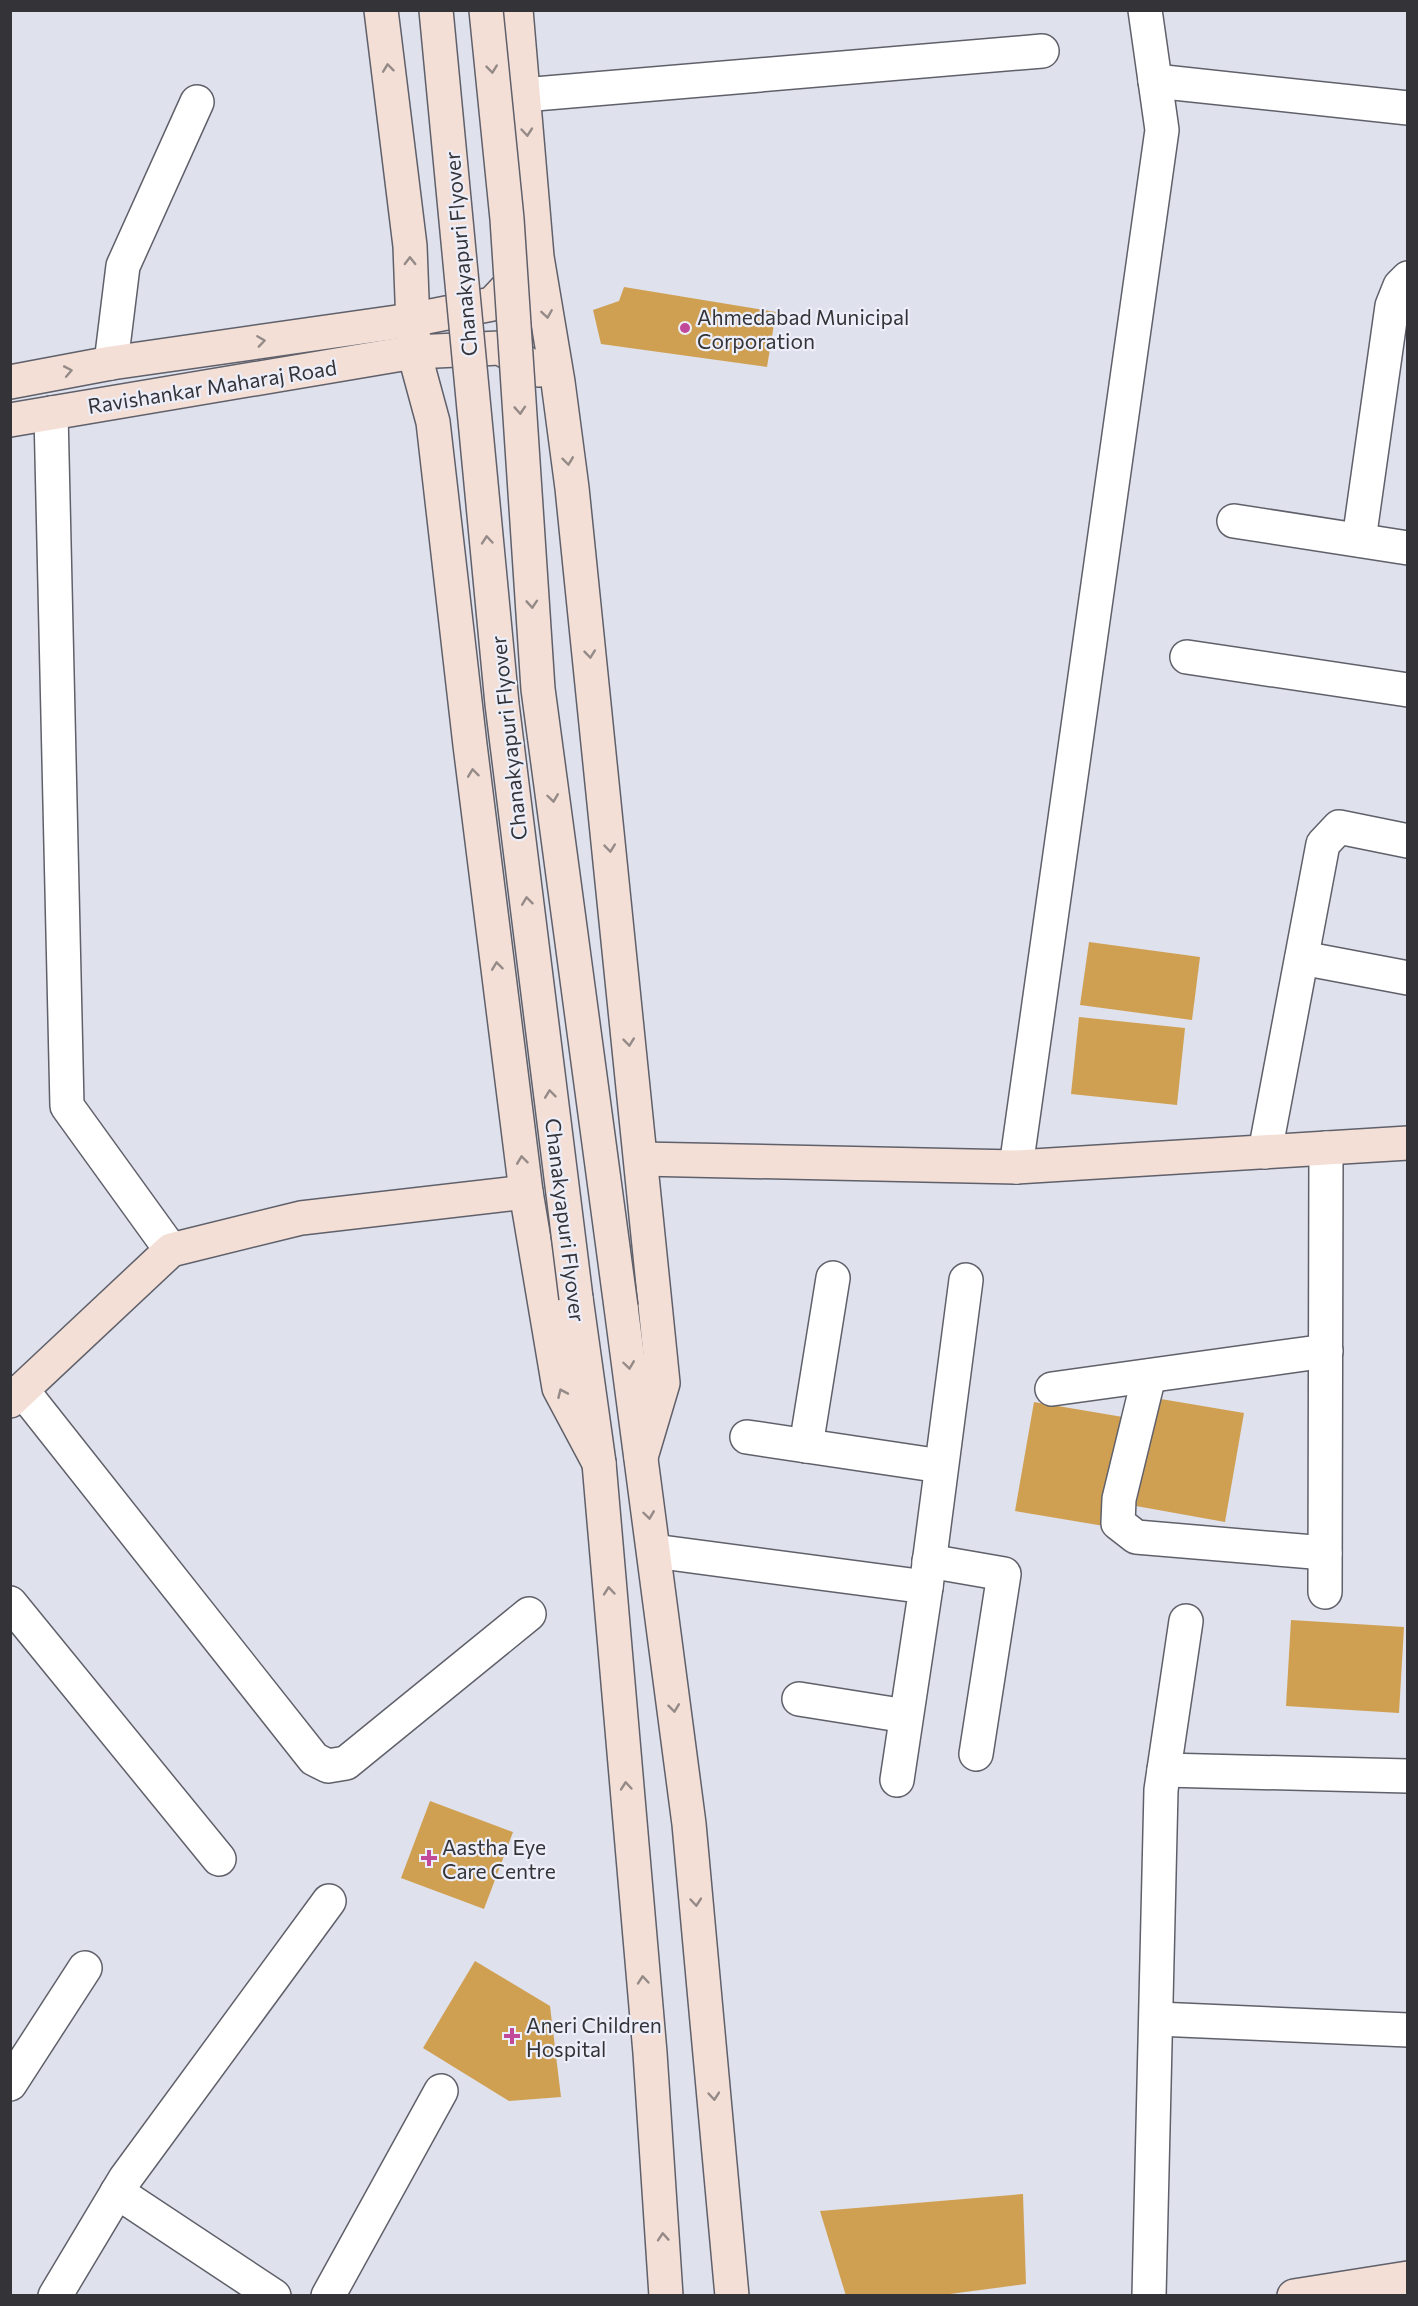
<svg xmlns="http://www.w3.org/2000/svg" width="1418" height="2306" viewBox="0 0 1418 2306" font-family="Commissioner,sans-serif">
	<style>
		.building { fill: #d0a052 }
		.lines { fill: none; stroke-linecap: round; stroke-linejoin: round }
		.street-casing { stroke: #5f606a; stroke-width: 36 }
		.secondary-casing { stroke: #5f606a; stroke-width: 36 }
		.street { stroke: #fff; stroke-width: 33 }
		.secondary { stroke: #f4dfd6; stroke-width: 33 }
		.secondary-bridge-casing { stroke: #5f606a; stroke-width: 36; stroke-linecap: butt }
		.secondary-bridge { stroke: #f4dfd6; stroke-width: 33 }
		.oneway { stroke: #948a87 }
		.poi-dot { fill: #c2489a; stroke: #eceef9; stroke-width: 2 }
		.labels { text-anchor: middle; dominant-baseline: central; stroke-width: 4.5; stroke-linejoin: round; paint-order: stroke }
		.street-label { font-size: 21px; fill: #343438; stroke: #eceef9 }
		.poi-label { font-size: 21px; fill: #343438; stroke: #eceef9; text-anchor: start }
	</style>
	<rect width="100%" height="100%" fill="#dfe1ec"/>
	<!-- building -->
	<g class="building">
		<polygon points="624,287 776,312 767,367 601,344 593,310 619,301"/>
		<polygon points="1089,942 1200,957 1192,1020 1080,1005"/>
		<polygon points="1079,1017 1185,1028 1177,1105 1071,1094"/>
		<polygon points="1155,1398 1244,1413 1225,1522 1136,1506"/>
		<polygon points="1034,1402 1123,1417 1104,1526 1015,1511"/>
		<polygon points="1291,1620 1404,1627 1399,1713 1286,1706"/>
		<polygon points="430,1801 513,1832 484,1909 401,1878"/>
		<polygon points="475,1961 550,2006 561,2097 509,2101 423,2048"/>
		<polygon points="1023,2194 1026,2284 935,2296 846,2296 820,2211"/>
	</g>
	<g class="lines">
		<defs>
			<g id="street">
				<polyline points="1155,81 1408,108"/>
				<polyline points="523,95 1042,51"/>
				<polyline points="111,363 123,266 197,102"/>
				<polyline points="51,413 67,1106 171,1250"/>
				<polyline points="1234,521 1408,548"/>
				<polyline points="1359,540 1392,306 1400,286 1408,278"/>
				<polyline points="1187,657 1408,690"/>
				<polyline points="1302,958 1408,978"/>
				<polyline points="1265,1152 1323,844 1339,827 1408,841"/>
				<polyline points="1016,1167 1162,130 1145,10"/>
				<polyline points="1149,1376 1119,1499 1118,1523 1136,1537 1325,1553"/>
				<polyline points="1052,1389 1326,1351"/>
				<polyline points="22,1390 314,1759 328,1766 346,1763 529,1614"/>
				<polyline points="747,1437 941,1466"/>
				<polyline points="806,1446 833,1278"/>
				<polyline points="654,1551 926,1587 897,1780"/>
				<polyline points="929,1561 1004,1574 976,1754"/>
				<polyline points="926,1587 966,1280"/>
				<polyline points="1325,1592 1326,1148"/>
				<polyline points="10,1603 219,1859"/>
				<polyline points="799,1699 906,1716"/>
				<polyline points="1164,1770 1408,1776"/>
				<polyline points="1157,2019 1408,2030"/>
				<polyline points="10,2084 85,1968"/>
				<polyline points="117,2192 274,2296"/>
				<polyline points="55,2296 125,2179 329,1901"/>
				<polyline points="328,2296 441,2091"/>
				<polyline points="1149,2296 1161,1790 1186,1621"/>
			</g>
			<g id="secondary">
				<polyline points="381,10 410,246 414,352 433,422 470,745 526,1192 559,1388 599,1463"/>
				<polyline points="516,10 537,257 558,382 572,488 663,1383 641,1457"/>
				<polyline points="10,382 111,363 411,320 492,304 527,267"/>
				<polyline points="10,420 414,352 500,348 538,370"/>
				<polyline points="641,1159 1016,1167 1408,1143"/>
				<polyline points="576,1298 599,1463 650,2053 666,2296"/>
				<polyline points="621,1307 689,1824 732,2296"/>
				<polyline points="10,1401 171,1250 301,1218 526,1192"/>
				<polyline points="1294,2296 1408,2278"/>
			</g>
		</defs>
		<!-- street casing -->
		<use href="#street" class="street-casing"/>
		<!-- secondary casing -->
		<use href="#secondary" class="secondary-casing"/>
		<!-- street -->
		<use href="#street" class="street"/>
		<!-- secondary -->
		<use href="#secondary" class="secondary"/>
		<defs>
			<g id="secondary-bridge">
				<polyline points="436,10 502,704 576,1298"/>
				<polyline points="486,10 507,219 538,689 621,1307"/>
			</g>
		</defs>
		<!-- secondary-bridge casing -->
		<use href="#secondary-bridge" class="secondary-bridge-casing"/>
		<!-- secondary-bridge -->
		<use href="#secondary-bridge" class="secondary-bridge"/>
	</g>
	<!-- one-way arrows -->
	<defs><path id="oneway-chevron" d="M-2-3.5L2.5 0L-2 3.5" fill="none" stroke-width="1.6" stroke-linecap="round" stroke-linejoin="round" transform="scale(1.5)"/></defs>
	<g class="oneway">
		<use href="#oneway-chevron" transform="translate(388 68) rotate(-97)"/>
		<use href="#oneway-chevron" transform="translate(492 69) rotate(84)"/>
		<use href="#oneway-chevron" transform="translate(527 132) rotate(85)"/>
		<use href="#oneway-chevron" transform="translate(410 261) rotate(-91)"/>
		<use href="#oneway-chevron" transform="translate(547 314) rotate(81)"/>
		<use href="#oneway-chevron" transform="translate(261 341) rotate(-8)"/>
		<use href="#oneway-chevron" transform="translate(68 371) rotate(-11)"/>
		<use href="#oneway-chevron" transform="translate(520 410) rotate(86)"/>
		<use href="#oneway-chevron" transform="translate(568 461) rotate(83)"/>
		<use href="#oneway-chevron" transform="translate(487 540) rotate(-95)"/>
		<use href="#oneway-chevron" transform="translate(532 604) rotate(86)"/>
		<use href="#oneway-chevron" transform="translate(590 654) rotate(84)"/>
		<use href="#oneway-chevron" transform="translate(473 773) rotate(-97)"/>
		<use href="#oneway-chevron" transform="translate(553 798) rotate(82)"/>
		<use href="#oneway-chevron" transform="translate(610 848) rotate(84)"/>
		<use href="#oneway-chevron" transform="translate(527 901) rotate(-97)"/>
		<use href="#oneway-chevron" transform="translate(497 966) rotate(-97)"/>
		<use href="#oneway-chevron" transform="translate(629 1042) rotate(84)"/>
		<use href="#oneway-chevron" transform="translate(550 1094) rotate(-97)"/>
		<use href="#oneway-chevron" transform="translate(522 1160) rotate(-97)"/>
		<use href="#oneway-chevron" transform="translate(629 1365) rotate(82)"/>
		<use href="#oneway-chevron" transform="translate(562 1393) rotate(-114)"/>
		<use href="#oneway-chevron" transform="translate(649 1515) rotate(82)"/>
		<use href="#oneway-chevron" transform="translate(609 1591) rotate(-95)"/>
		<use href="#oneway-chevron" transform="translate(674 1708) rotate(83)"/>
		<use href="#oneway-chevron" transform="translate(626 1786) rotate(-95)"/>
		<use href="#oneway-chevron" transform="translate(696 1902) rotate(85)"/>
		<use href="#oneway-chevron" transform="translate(643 1980) rotate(-95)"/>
		<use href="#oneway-chevron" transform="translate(714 2096) rotate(85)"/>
		<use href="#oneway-chevron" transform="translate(663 2237) rotate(-94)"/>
	</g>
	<!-- markers -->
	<g class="poi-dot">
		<circle cx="685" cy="328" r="6"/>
		<path d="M426 1849h6v6h6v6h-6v6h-6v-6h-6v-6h6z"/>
		<path d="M509 2027h6v6h6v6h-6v6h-6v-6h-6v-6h6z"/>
	</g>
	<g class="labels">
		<!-- street labels -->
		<g class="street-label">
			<text transform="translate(460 254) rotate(-95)">Chanakyapuri Flyover</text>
			<text transform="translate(212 386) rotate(-9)">Ravishankar Maharaj Road</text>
			<text transform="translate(508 738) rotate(-96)">Chanakyapuri Flyover</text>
			<text transform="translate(566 1220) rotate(83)">Chanakyapuri Flyover</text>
		</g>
		<!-- poi labels -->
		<g class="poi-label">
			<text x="697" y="316">Ahmedabad Municipal<tspan x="697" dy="24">Corporation</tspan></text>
			<text x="442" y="1846">Aastha Eye<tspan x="442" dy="24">Care Centre</tspan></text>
			<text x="526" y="2024">Aneri Children<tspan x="526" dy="24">Hospital</tspan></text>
		</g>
	</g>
	<!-- border -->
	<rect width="1418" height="2306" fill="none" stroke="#343438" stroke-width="24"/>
</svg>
